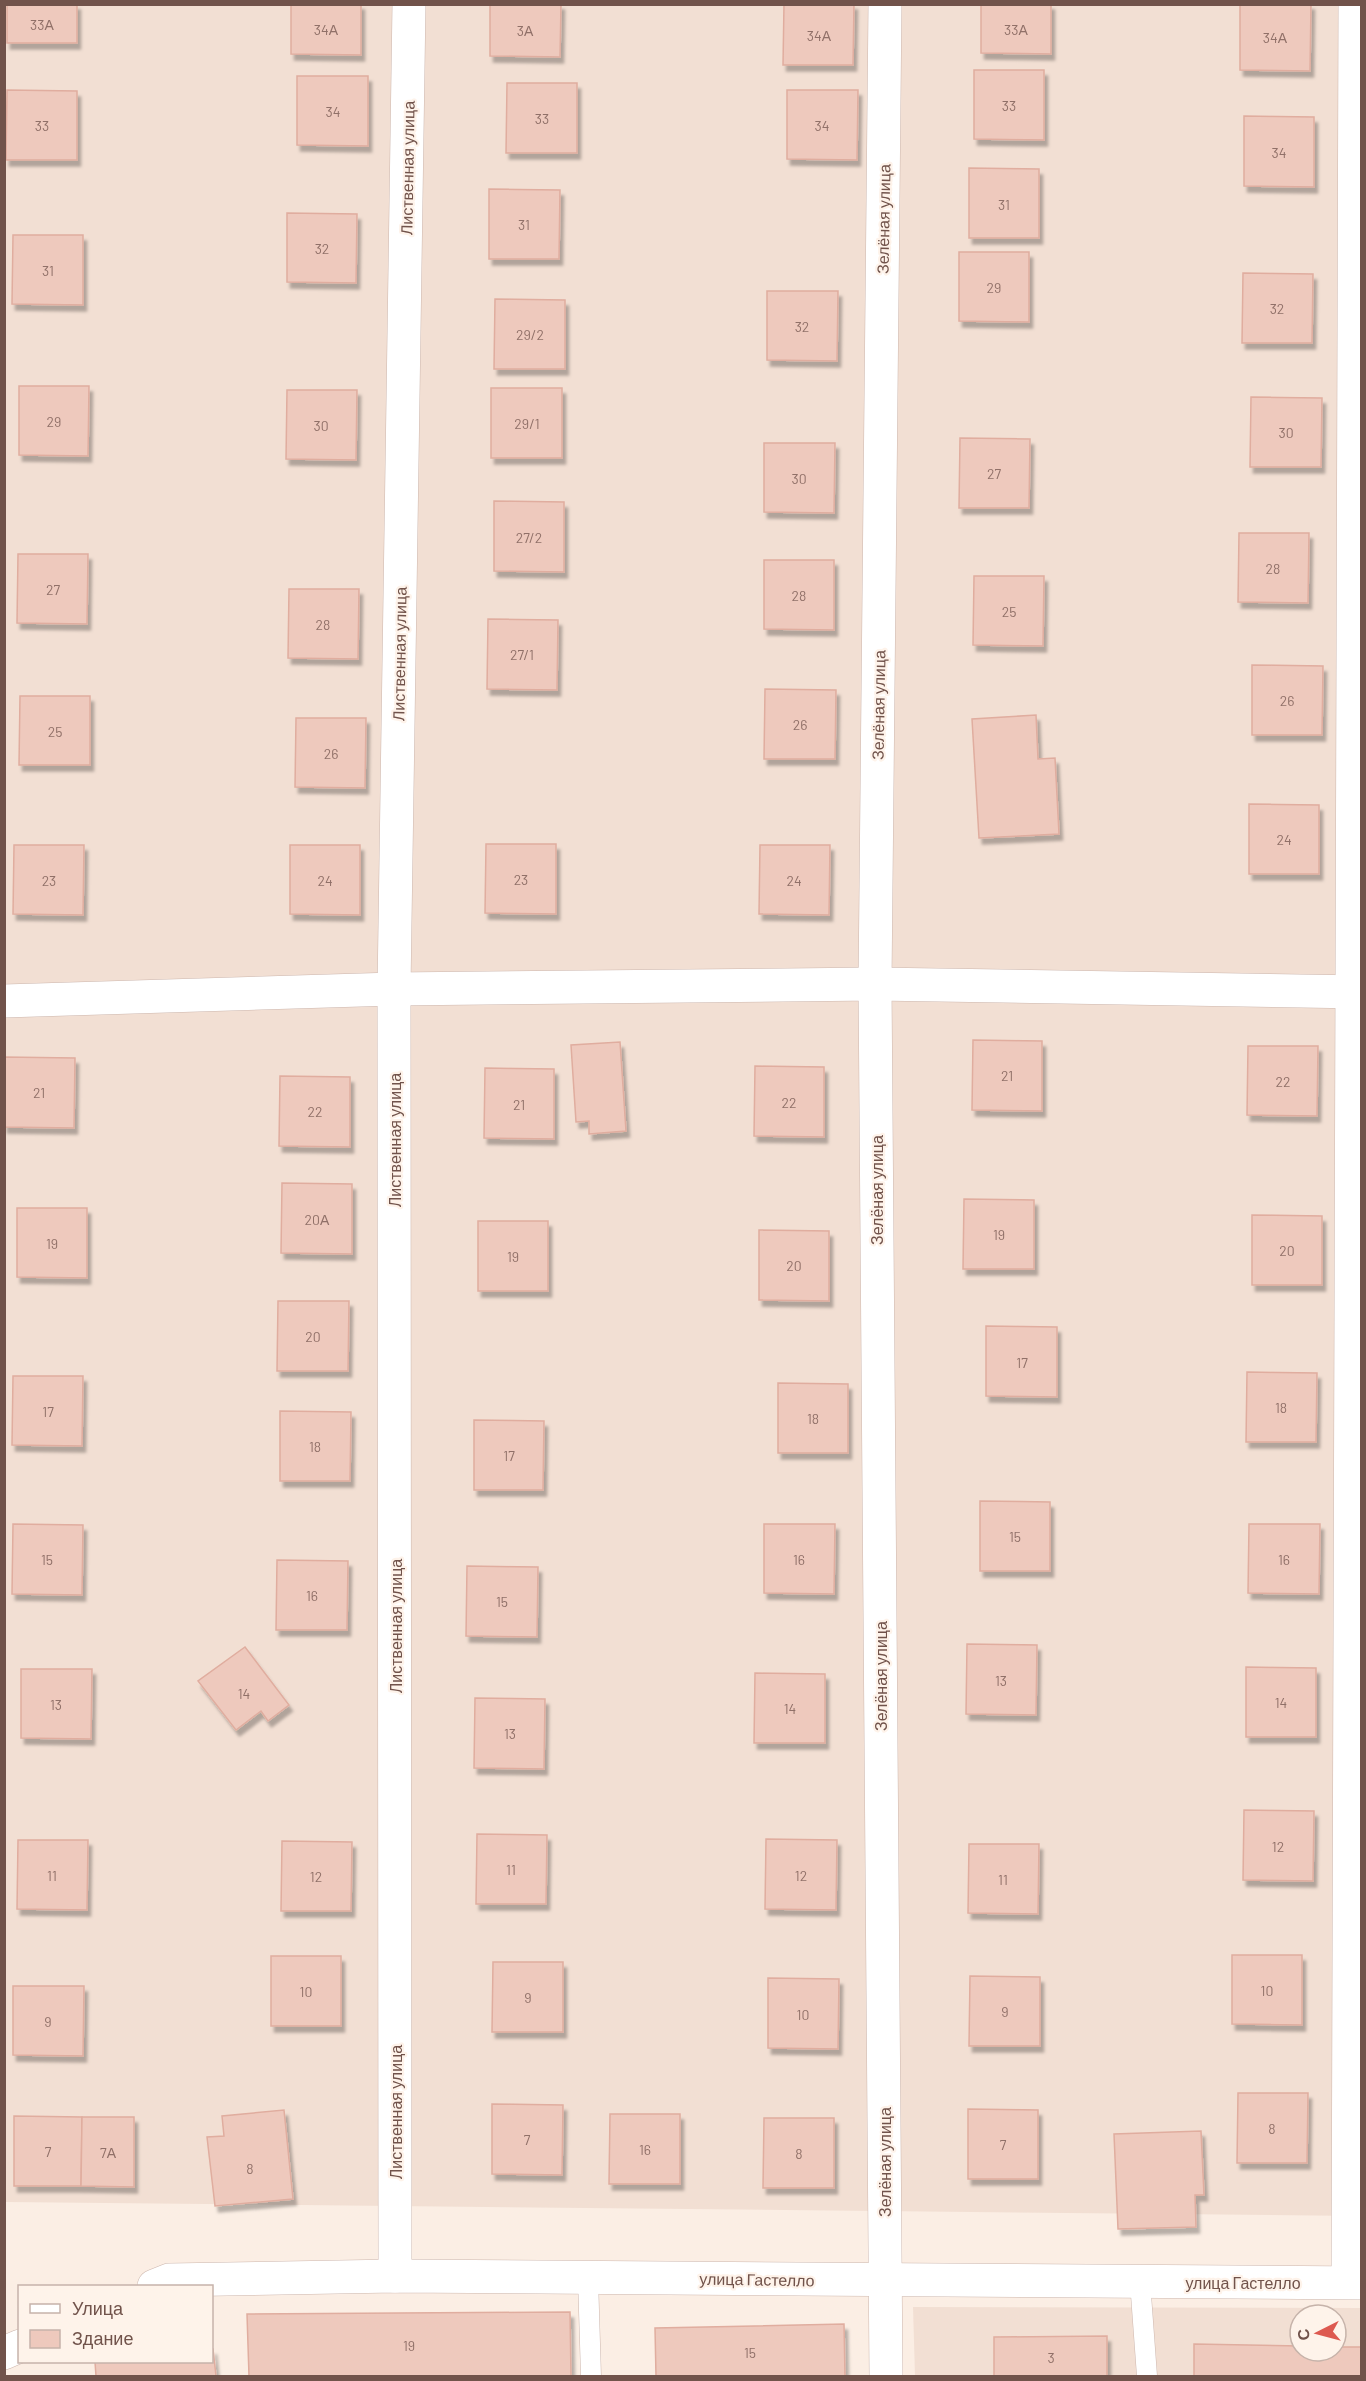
<svg xmlns="http://www.w3.org/2000/svg" width="1366" height="2381" viewBox="0 0 1366 2381" font-family="Barlow,sans-serif">
	<style>
		.residential { fill: #f2dfd3; fill-rule: evenodd }
		.building { fill: #eec9bd; stroke: #e0ad9f; stroke-width: 1.5; filter: url(#shadow) }
		.lines { fill: none; stroke-linecap: round; stroke-linejoin: round }
		.lane-casing { stroke: #cdb7ae; stroke-width: 21 }
		.street-casing { stroke: #cdb7ae; stroke-width: 34 }
		.lane { stroke: #fff; stroke-width: 20 }
		.street { stroke: #fff; stroke-width: 33 }
		.labels { text-anchor: middle; dominant-baseline: central; stroke-width: 4.5; stroke-linejoin: round; paint-order: stroke }
		.number-label { font-size: 14px; fill: #907068 }
		.street-label { font-size: 16px; fill: #71534b; stroke: #fef3ea }
	</style>
	<defs>
		<filter id="shadow"><feDropShadow dx="3.5" dy="6" stdDeviation="1.5" flood-color="#0004"/></filter>
	</defs>
	<rect width="100%" height="100%" fill="#fbeee4"/>
	<!-- residential -->
	<g class="residential">
		<polygon points="5,5 1361,5 1361,2216 5,2202"/>
		<path d="M913 2307 1361 2308V2376H915ZM1300 2315H1336V2351H1300Z"/>
	</g>
	<!-- building -->
	<g class="building">
		<rect x="7" y="4" width="70" height="39"/>
		<polygon points="291,4 361,4 361,55 291,54"/>
		<polygon points="490,4 561,4 560,57 490,56"/>
		<polygon points="784,4 854,4 853,65 783,65"/>
		<polygon points="981,4 1051,4 1051,54 981,53"/>
		<polygon points="1240,4 1311,4 1310,71 1240,70"/>
		<polygon points="974,70 1044,70 1044,140 974,139"/>
		<polygon points="297,76 368,76 368,146 297,145"/>
		<polygon points="507,83 577,83 577,153 506,153"/>
		<polygon points="7,90 77,91 77,160 6,160"/>
		<polygon points="787,90 858,90 857,160 787,159"/>
		<polygon points="1244,116 1314,117 1314,187 1244,186"/>
		<polygon points="969,168 1039,169 1039,238 969,238"/>
		<polygon points="489,189 560,190 559,259 489,259"/>
		<polygon points="287,213 357,214 356,283 287,282"/>
		<polygon points="13,235 83,235 83,305 12,304"/>
		<polygon points="959,252 1029,252 1029,322 959,321"/>
		<polygon points="1243,273 1313,274 1312,343 1242,343"/>
		<polygon points="767,291 838,291 837,361 767,360"/>
		<polygon points="495,299 565,300 565,369 494,369"/>
		<polygon points="19,386 89,386 88,456 19,455"/>
		<rect x="491" y="388" width="71" height="70"/>
		<polygon points="287,390 357,390 356,460 286,459"/>
		<polygon points="1251,397 1322,398 1321,467 1250,467"/>
		<polygon points="960,438 1030,439 1029,508 959,508"/>
		<polygon points="764,443 835,443 834,513 764,512"/>
		<polygon points="494,501 564,502 564,572 494,571"/>
		<polygon points="1239,533 1309,533 1308,603 1238,602"/>
		<polygon points="18,554 88,554 87,624 17,623"/>
		<polygon points="764,560 834,560 834,630 764,629"/>
		<polygon points="974,576 1044,576 1043,646 973,645"/>
		<polygon points="289,589 359,589 358,659 288,658"/>
		<polygon points="488,619 558,620 557,690 487,689"/>
		<polygon points="1252,665 1323,666 1322,735 1252,735"/>
		<polygon points="765,689 836,690 835,759 764,759"/>
		<polygon points="20,696 90,696 90,765 19,765"/>
		<polygon points="1036,715 1038,759 1055,758 1059,834 979,838 972,719"/>
		<polygon points="296,718 366,718 365,788 295,787"/>
		<polygon points="1249,804 1319,805 1319,874 1249,874"/>
		<polygon points="486,844 556,844 556,914 485,913"/>
		<polygon points="14,845 84,845 83,915 13,914"/>
		<polygon points="290,845 360,845 360,915 290,914"/>
		<polygon points="760,845 830,845 829,915 759,914"/>
		<polygon points="973,1040 1042,1041 1042,1111 972,1110"/>
		<polygon points="620,1042 626,1131 589,1134 589,1121 576,1122 571,1045"/>
		<polygon points="1248,1046 1318,1046 1317,1116 1247,1115"/>
		<polygon points="4,1057 75,1058 74,1128 4,1127"/>
		<polygon points="755,1066 824,1067 824,1137 754,1136"/>
		<polygon points="485,1068 554,1069 554,1139 484,1138"/>
		<polygon points="280,1076 350,1077 350,1147 279,1146"/>
		<polygon points="282,1183 352,1184 352,1254 281,1253"/>
		<polygon points="964,1199 1034,1200 1034,1269 963,1269"/>
		<polygon points="17,1208 87,1208 87,1278 17,1277"/>
		<polygon points="1252,1215 1322,1216 1322,1285 1252,1285"/>
		<rect x="478" y="1221" width="70" height="70"/>
		<polygon points="759,1230 829,1231 829,1301 759,1300"/>
		<polygon points="278,1301 349,1301 348,1371 277,1371"/>
		<polygon points="986,1326 1057,1327 1057,1397 986,1396"/>
		<polygon points="1247,1372 1317,1373 1316,1442 1246,1442"/>
		<polygon points="13,1376 83,1376 82,1446 12,1445"/>
		<polygon points="778,1383 848,1384 848,1453 778,1453"/>
		<polygon points="280,1411 351,1412 350,1481 280,1481"/>
		<polygon points="474,1420 544,1421 543,1490 474,1490"/>
		<polygon points="980,1501 1050,1502 1050,1571 980,1571"/>
		<polygon points="13,1524 83,1525 82,1595 12,1594"/>
		<polygon points="764,1524 835,1524 834,1594 764,1593"/>
		<polygon points="1249,1524 1320,1524 1319,1594 1248,1593"/>
		<polygon points="277,1560 348,1561 347,1630 276,1630"/>
		<polygon points="467,1566 538,1567 537,1637 466,1636"/>
		<polygon points="967,1644 1037,1645 1036,1715 966,1714"/>
		<polygon points="245,1647 289,1705 268,1721 261,1711 236,1730 198,1681"/>
		<polygon points="1246,1667 1316,1668 1316,1737 1246,1737"/>
		<polygon points="21,1669 92,1669 91,1739 21,1738"/>
		<polygon points="755,1673 825,1674 825,1743 754,1743"/>
		<polygon points="475,1698 545,1699 544,1769 474,1768"/>
		<polygon points="1244,1810 1314,1811 1313,1881 1243,1880"/>
		<polygon points="477,1834 547,1835 546,1904 476,1904"/>
		<polygon points="766,1839 837,1840 836,1910 765,1909"/>
		<polygon points="18,1840 88,1840 87,1910 17,1909"/>
		<polygon points="282,1841 352,1842 351,1911 281,1911"/>
		<polygon points="969,1844 1039,1844 1038,1914 968,1913"/>
		<polygon points="1232,1955 1302,1955 1302,2025 1232,2024"/>
		<rect x="271" y="1956" width="70" height="70"/>
		<polygon points="493,1962 563,1962 563,2032 492,2032"/>
		<polygon points="970,1976 1040,1977 1040,2046 969,2046"/>
		<polygon points="768,1978 839,1979 838,2049 768,2048"/>
		<polygon points="13,1986 84,1986 83,2056 13,2055"/>
		<polygon points="1238,2093 1308,2093 1307,2163 1237,2163"/>
		<polygon points="492,2104 563,2105 562,2175 492,2174"/>
		<polygon points="968,2109 1038,2110 1038,2179 968,2179"/>
		<polygon points="284,2110 293,2199 215,2206 207,2137 224,2136 222,2116"/>
		<polygon points="610,2114 680,2114 680,2184 609,2184"/>
		<polygon points="14,2116 82,2117 81,2186 14,2186"/>
		<polygon points="82,2117 134,2117 134,2187 81,2186"/>
		<polygon points="764,2118 834,2118 834,2188 763,2188"/>
		<polygon points="1201,2131 1204,2195 1195,2195 1196,2227 1118,2229 1114,2134"/>
		<polygon points="570,2312 571,2376 249,2376 247,2314"/>
		<polygon points="844,2324 845,2376 656,2376 655,2328"/>
		<polygon points="1107,2336 1107,2376 994,2376 994,2337"/>
		<polygon points="1194,2344 1300,2346 1300,2351 1336,2351 1336,2347 1362,2347 1362,2376 1194,2376"/>
		<polygon points="212,2349 213,2349 216,2376 96,2376 95,2362 212,2362"/>
	</g>
	<g class="lines">
		<defs>
			<g id="lane">
				<polyline points="588,2278 591,2376"/>
				<polyline points="1140,2281 1147,2376"/>
			</g>
			<g id="street">
				<polyline points="885,4 875,984 886,2376"/>
				<polyline points="4,1001 394,989 875,984 1362,992"/>
				<polyline points="395,2276 394,989 409,4"/>
				<polyline points="1348,2282 1355,4"/>
				<polyline points="154,2286 169,2280 395,2276 1362,2283"/>
				<polyline points="4,2353 20,2346"/>
			</g>
		</defs>
		<!-- lane casing -->
		<use href="#lane" class="lane-casing"/>
		<!-- street casing -->
		<use href="#street" class="street-casing"/>
		<!-- lane -->
		<use href="#lane" class="lane"/>
		<!-- street -->
		<use href="#street" class="street"/>
	</g>
	<g class="labels">
		<!-- number labels -->
		<g class="number-label">
			<text x="42" y="24">33А</text>
			<text x="326" y="29">34А</text>
			<text x="1016" y="29">33А</text>
			<text x="525" y="30">3А</text>
			<text x="819" y="35">34А</text>
			<text x="1275" y="37">34А</text>
			<text x="1009" y="105">33</text>
			<text x="333" y="111">34</text>
			<text x="542" y="118">33</text>
			<text x="42" y="125">33</text>
			<text x="822" y="125">34</text>
			<text x="1279" y="152">34</text>
			<text x="1004" y="204">31</text>
			<text x="524" y="224">31</text>
			<text x="322" y="248">32</text>
			<text x="48" y="270">31</text>
			<text x="994" y="287">29</text>
			<text x="1277" y="308">32</text>
			<text x="802" y="326">32</text>
			<text x="530" y="334">29/2</text>
			<text x="54" y="421">29</text>
			<text x="527" y="423">29/1</text>
			<text x="321" y="425">30</text>
			<text x="1286" y="432">30</text>
			<text x="994" y="473">27</text>
			<text x="799" y="478">30</text>
			<text x="529" y="537">27/2</text>
			<text x="1273" y="568">28</text>
			<text x="53" y="589">27</text>
			<text x="799" y="595">28</text>
			<text x="1009" y="611">25</text>
			<text x="323" y="624">28</text>
			<text x="522" y="654">27/1</text>
			<text x="1287" y="700">26</text>
			<text x="800" y="724">26</text>
			<text x="55" y="731">25</text>
			<text x="331" y="753">26</text>
			<text x="1284" y="839">24</text>
			<text x="521" y="879">23</text>
			<text x="49" y="880">23</text>
			<text x="325" y="880">24</text>
			<text x="794" y="880">24</text>
			<text x="1007" y="1075">21</text>
			<text x="1283" y="1081">22</text>
			<text x="39" y="1092">21</text>
			<text x="789" y="1102">22</text>
			<text x="519" y="1104">21</text>
			<text x="315" y="1111">22</text>
			<text x="317" y="1219">20А</text>
			<text x="999" y="1234">19</text>
			<text x="52" y="1243">19</text>
			<text x="1287" y="1250">20</text>
			<text x="513" y="1256">19</text>
			<text x="794" y="1265">20</text>
			<text x="313" y="1336">20</text>
			<text x="1022" y="1362">17</text>
			<text x="1281" y="1407">18</text>
			<text x="48" y="1411">17</text>
			<text x="813" y="1418">18</text>
			<text x="315" y="1446">18</text>
			<text x="509" y="1455">17</text>
			<text x="1015" y="1536">15</text>
			<text x="47" y="1559">15</text>
			<text x="799" y="1559">16</text>
			<text x="1284" y="1559">16</text>
			<text x="312" y="1595">16</text>
			<text x="502" y="1601">15</text>
			<text x="1001" y="1680">13</text>
			<text x="244" y="1693">14</text>
			<text x="1281" y="1702">14</text>
			<text x="56" y="1704">13</text>
			<text x="790" y="1708">14</text>
			<text x="510" y="1733">13</text>
			<text x="1278" y="1846">12</text>
			<text x="511" y="1869">11</text>
			<text x="52" y="1875">11</text>
			<text x="801" y="1875">12</text>
			<text x="316" y="1876">12</text>
			<text x="1003" y="1879">11</text>
			<text x="1267" y="1990">10</text>
			<text x="306" y="1991">10</text>
			<text x="528" y="1997">9</text>
			<text x="1005" y="2011">9</text>
			<text x="803" y="2014">10</text>
			<text x="48" y="2021">9</text>
			<text x="1272" y="2128">8</text>
			<text x="527" y="2139">7</text>
			<text x="1003" y="2144">7</text>
			<text x="645" y="2149">16</text>
			<text x="48" y="2151">7</text>
			<text x="108" y="2152">7А</text>
			<text x="799" y="2153">8</text>
			<text x="250" y="2168">8</text>
			<text x="409" y="2345">19</text>
			<text x="750" y="2352">15</text>
			<text x="1051" y="2357">3</text>
		</g>
		<!-- street labels -->
		<g class="street-label">
			<text transform="translate(407 168) rotate(-89)">Лиственная улица</text>
			<text transform="translate(883 219) rotate(-89)">Зелёная улица</text>
			<text transform="translate(399 654) rotate(-89)">Лиственная улица</text>
			<text transform="translate(878 705) rotate(-89)">Зелёная улица</text>
			<text transform="translate(394 1140) rotate(-90)">Лиственная улица</text>
			<text transform="translate(876 1190) rotate(-90)">Зелёная улица</text>
			<text transform="translate(395 1626) rotate(-90)">Лиственная улица</text>
			<text transform="translate(880 1676) rotate(-90)">Зелёная улица</text>
			<text transform="translate(395 2112) rotate(-90)">Лиственная улица</text>
			<text transform="translate(884 2162) rotate(-90)">Зелёная улица</text>
			<text transform="translate(757 2279) rotate(1)">улица Гастелло</text>
			<text x="1243" y="2282">улица Гастелло</text>
		</g>
	</g>
	<!-- border -->
	<rect width="1366" height="2381" fill="none" stroke="#71534b" stroke-width="12"/>
	<!-- legend -->
	<rect x="18" y="2285" width="195" height="78" fill="#fef3ea" stroke="#c6b3aa" stroke-width="1.5"/>
	<rect x="30" y="2304" width="30" height="9" fill="#ffffff" stroke="#c6b3aa" stroke-width="1.5"/>
	<text x="72" y="2315" font-size="18" fill="#71534b">Улица</text>
	<rect x="30" y="2330" width="30" height="18" fill="#eec9bd" stroke="#c6b3aa" stroke-width="1.5"/>
	<text x="72" y="2345" font-size="18" fill="#71534b">Здание</text>
	<!-- north arrow -->
	<g transform="translate(1318 2333) rotate(264)"><circle r="28" fill="#fef3ea" stroke="#c6b3aa" stroke-width="1.5"/>
	<path d="M0-4.5L10 22L0 15L-10 22Z" fill="#dd5950"/>
	<text y="-9" font-size="16" font-weight="bold" text-anchor="middle" fill="#71534b">С</text>
	</g>
</svg>
